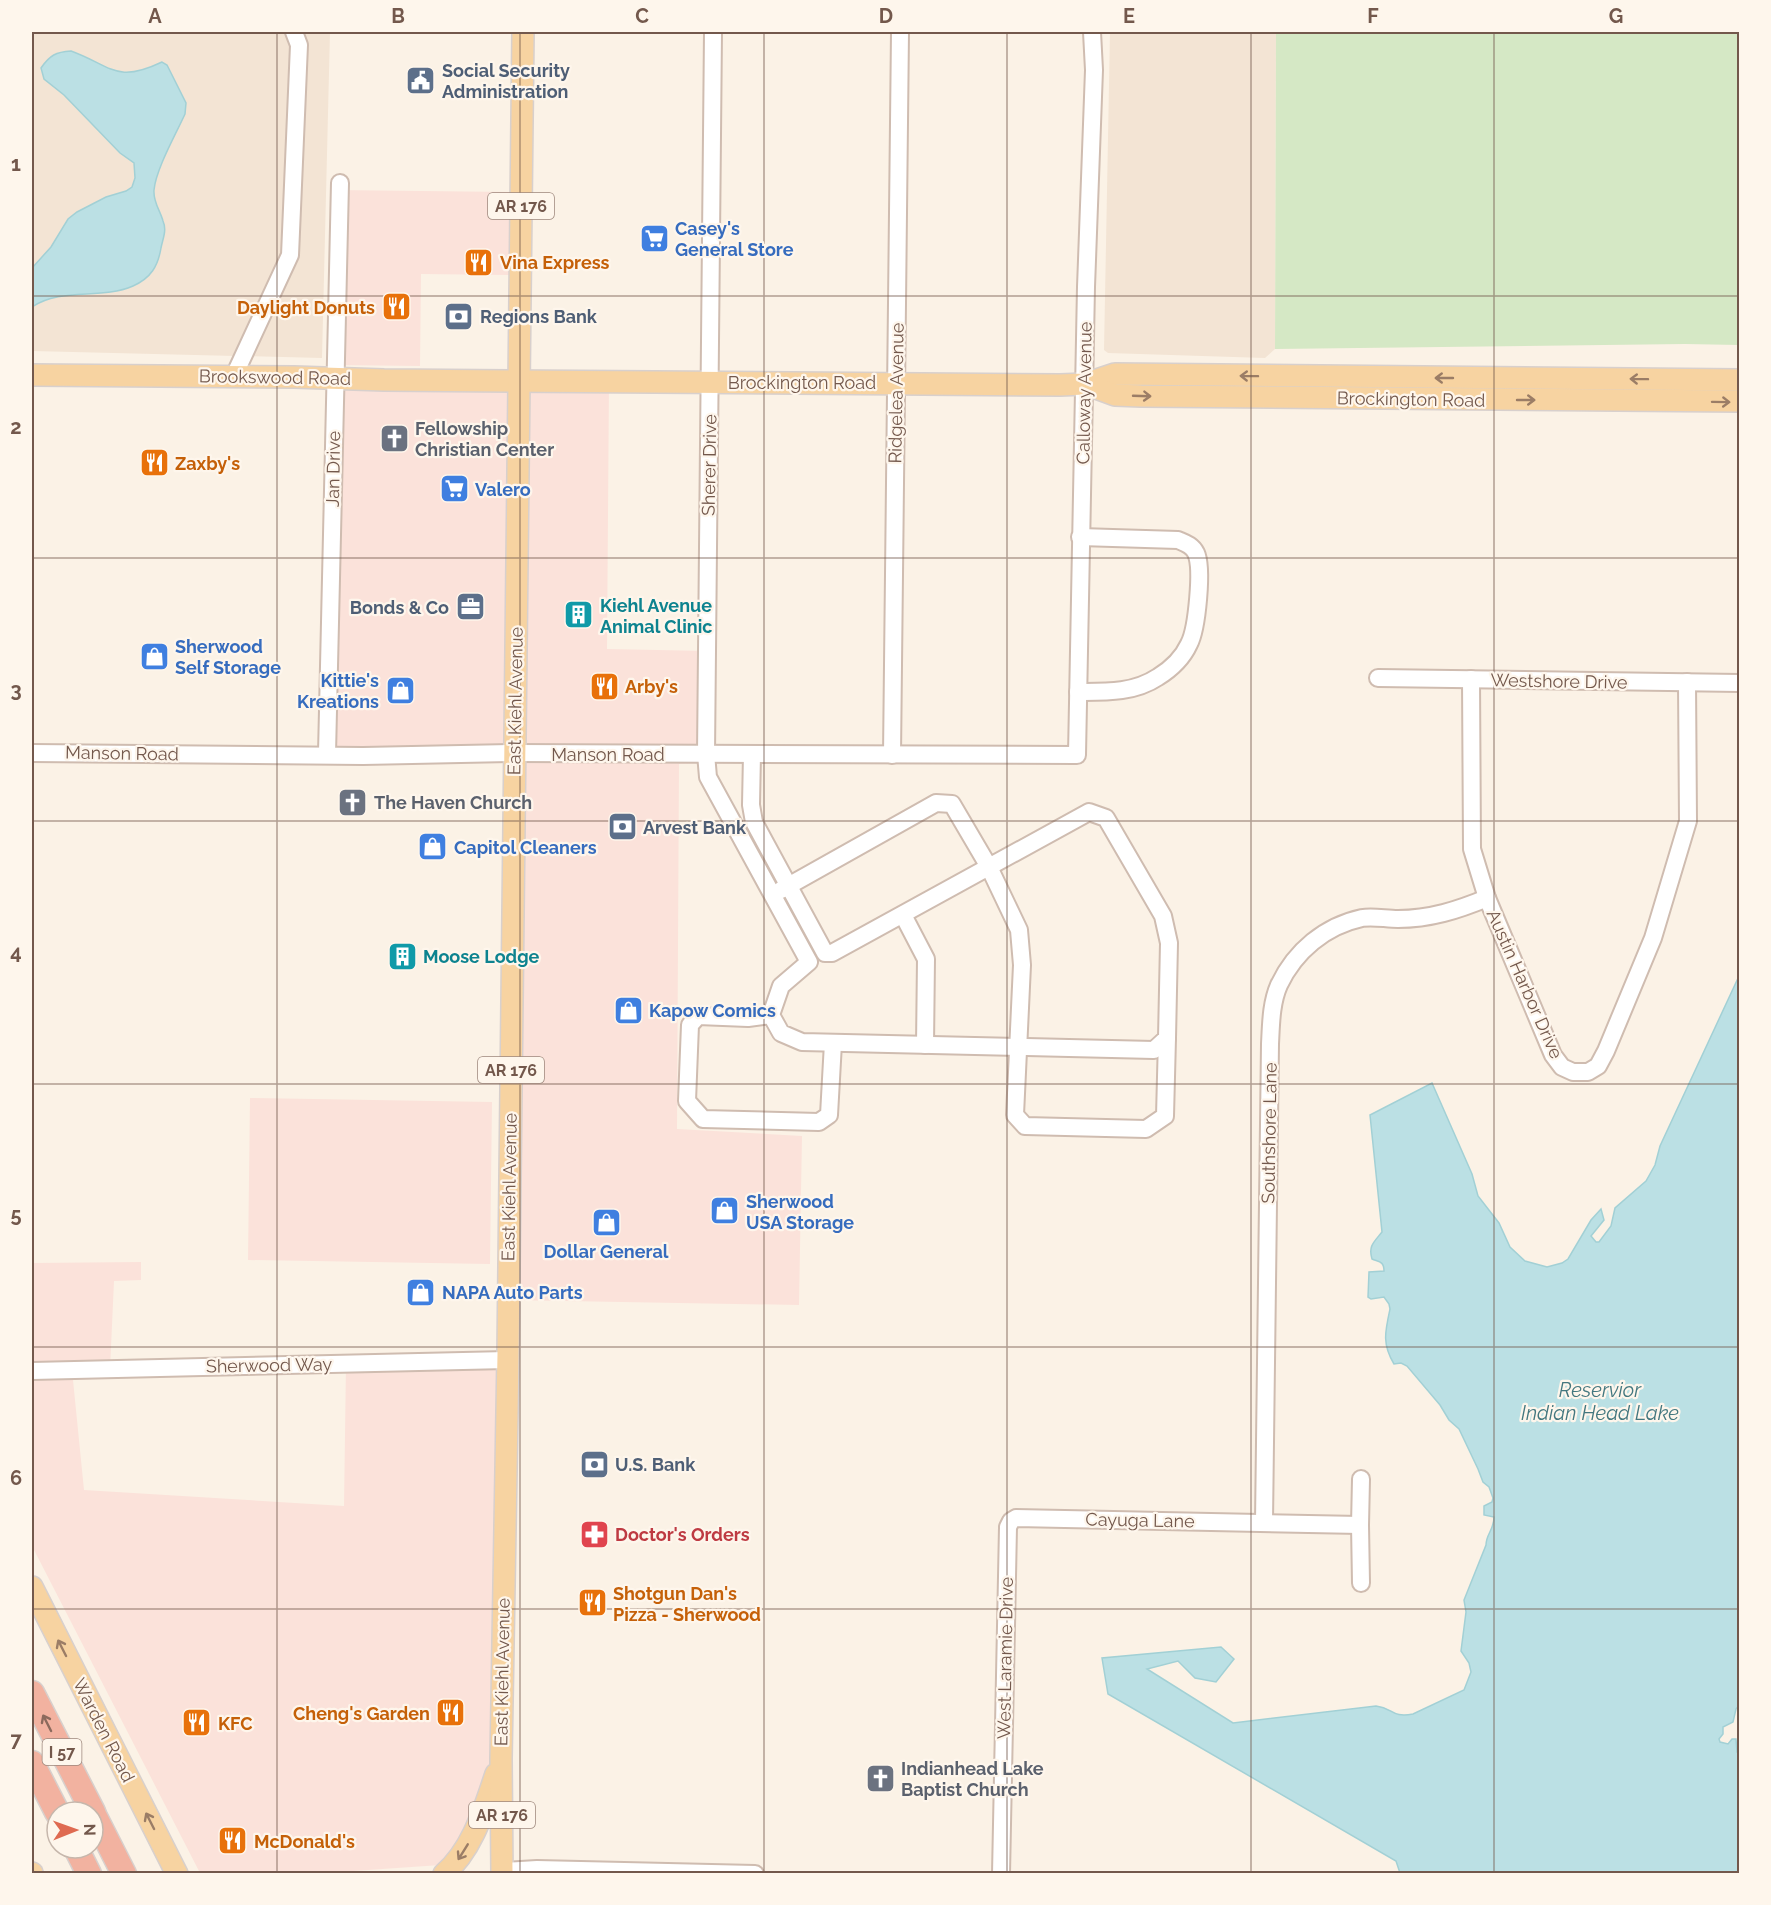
<svg xmlns="http://www.w3.org/2000/svg" width="1771" height="1905" viewBox="0 0 1771 1905" font-family="Raleway,sans-serif">
	<style>
		.residential { fill: #f3e4d4 }
		.commercial { fill: #fbe2da }
		.green { fill: #d5e8c5 }
		.water { fill: #bbe0e4; stroke: #a2d0d5; stroke-width: 1.5 }
		.lines { fill: none; stroke-linecap: round; stroke-linejoin: round }
		.minor-casing { stroke: #cfbcb0; stroke-width: 20 }
		.major-casing { stroke: #d8d0cd; stroke-width: 24 }
		.highway-casing { stroke: #d8d0cd; stroke-width: 27 }
		.minor { stroke: #fff; stroke-width: 16 }
		.major { stroke: #f7d3a1; stroke-width: 21 }
		.highway { stroke: #f2b2a0; stroke-width: 24 }
		.oneway { stroke: #9b7d66 }
		.oneway2 { stroke: #8c6a5d }
		.grid { fill: none; stroke: #73584c; stroke-width: 1.5; stroke-opacity: 0.55 }
		.labels { text-anchor: middle; dominant-baseline: central; stroke-width: 4.5; stroke-linejoin: round; paint-order: stroke }
		.shield { fill: #fef6ec; stroke: #9d877c; stroke-width: 1.5 }
		.shield-label { font-size: 16px; font-weight: bold; fill: #73584c }
		.service-label { font-size: 18px; font-weight: bold; fill: #4e5e75; stroke: #fef6ec; text-anchor: start }
		.shop-label { font-size: 18px; font-weight: bold; fill: #366cbe; stroke: #fef6ec; text-anchor: start }
		.food-label { font-size: 18px; font-weight: bold; fill: #c56008; stroke: #fef6ec; text-anchor: start }
		.street-label { font-size: 18px; fill: #73584c; stroke: #fef6ec }
		.worship-label { font-size: 18px; font-weight: bold; fill: #5b616d; stroke: #fef6ec; text-anchor: start }
		.culture-label { font-size: 18px; font-weight: bold; fill: #0d838f; stroke: #fef6ec; text-anchor: start }
		.health-label { font-size: 18px; font-weight: bold; fill: #be3a42; stroke: #fef6ec; text-anchor: start }
		.water-label { font-size: 20px; font-style: italic; fill: #43777f; stroke: #fef6ec }
		.neatline { fill: none; stroke: #73584c; stroke-width: 2 }
		.grid-label { font-size: 20px; text-anchor: middle; font-weight: bold; fill: #73584c }
	</style>
	<rect width="100%" height="100%" fill="#fbf2e6"/>
	<!-- residential -->
	<g class="residential">
		<polygon points="32,32 330,32 322,358 32,351"/>
		<polygon points="1110,32 1276,32 1275,349 1265,358 1108,353 1104,350"/>
	</g>
	<!-- commercial -->
	<g class="commercial">
		<polygon points="334,190 510,192 509,275 421,274 420,366 332,365"/>
		<polygon points="329,378 609,381 607,649 707,651 706,754 698,763 679,764 677,1129 802,1136 799,1305 508,1300 514,753 327,754"/>
		<polygon points="250,1098 492,1102 490,1264 248,1260"/>
		<polygon points="141,1262 141,1280 114,1281 110,1369 72,1370 84,1490 344,1506 346,1364 507,1354 501,1751 455,1864 310,1874 200,1873 32,1546 32,1263"/>
	</g>
	<!-- green -->
	<polygon class="green" points="1276,32 1739,32 1739,345 1685,344 1275,349"/>
	<!-- water -->
	<g class="water">
		<path d="M71 51C112 66 116 84 162 62L167 65 186 103 185 114C176 134 156 169 154 190 153 202 160 210 163 221 167 230 163 238 161 248 158 266 151 278 133 286 101 300 61 287 32 307V268L51 247 68 219 77 212 106 197 126 191 132 187 135 178 134 163 120 153 64 95 44 79 41 68C50 55 56 52 71 51Z"/>
		<path d="M1739 976 1740 1602 1738 1604 1740 1608V1704L1736 1709 1733 1722 1723 1727V1734L1719 1739 1720 1742 1728 1744 1732 1739H1736L1737 1752 1739 1755V1873H1400L1396 1861 1108 1694 1102 1658 1221 1647 1234 1659 1216 1682 1195 1678 1178 1661 1147 1669 1233 1723 1376 1706C1394 1708 1391 1718 1413 1714L1464 1690 1471 1672 1469 1663 1461 1651 1466 1612 1464 1600 1486 1545C1486 1534 1494 1530 1494 1517L1484 1515V1506L1492 1502 1493 1498 1489 1487 1483 1482 1478 1469 1459 1429 1449 1420 1440 1405 1407 1366 1401 1363 1394 1364C1382 1344 1385 1332 1390 1309L1389 1304 1384 1297 1371 1299 1368 1297 1369 1272 1384 1271C1384 1261 1379 1262 1372 1259 1368 1246 1374 1242 1382 1232L1370 1115 1432 1083 1472 1174 1478 1196 1499 1223 1510 1247 1525 1261 1547 1267 1562 1263 1568 1259 1591 1220 1601 1209 1604 1220 1591 1236 1596 1242H1599L1611 1226 1615 1208 1646 1181 1655 1165 1660 1146Z"/>
	</g>
	<g class="lines">
		<defs>
			<g id="minor">
				<polyline points="713,32 706,754 708,777 809,962 781,986 771,1015 781,1033 802,1042 1154,1050 1167,1038 1169,943 1163,916 1106,818 1089,812 832,953 825,953 754,822 751,805 752,754"/>
				<polyline points="234,376 290,255 299,45 294,32"/>
				<polyline points="1378,678 1740,683"/>
				<polyline points="1471,679 1472,849 1487,898 1553,1055 1562,1067 1573,1072 1588,1072 1598,1066 1606,1051 1653,938 1688,821 1687,682"/>
				<path d="M1078 692C1106 692 1134 693 1158 677 1171 669 1183 657 1189 644 1197 629 1203 568 1196 553 1192 545 1185 543 1178 540L1080 537"/>
				<polyline points="32,753 363,756 514,753 1077,755 1086,287 1094,70 1092,32"/>
				<polyline points="327,754 340,183"/>
				<polyline points="892,755 900,32"/>
				<polyline points="781,890 936,803 952,804 989,867 1019,930 1022,965 1015,1115 1025,1126 1146,1129 1165,1116 1167,1038"/>
				<polyline points="903,915 926,959 925,1045"/>
				<polyline points="771,1015 748,1018 698,1016 690,1025 687,1101 703,1119 819,1122 829,1115 833,1043"/>
				<polyline points="32,1371 507,1360"/>
				<path d="M1264 1522 1270 1044C1271 1025 1271 1003 1279 985 1295 951 1325 926 1362 918 1373 916 1386 919 1398 919 1430 919 1458 910 1487 898"/>
				<polyline points="1361,1583 1360,1525 1361,1479"/>
				<polyline points="503,1871 537,1869 755,1874"/>
				<polyline points="1001,1874 1008,1527 1011,1521 1016,1518 1360,1525"/>
			</g>
			<g id="major">
				<polyline points="32,375 294,377 384,380 1060,385 1085,384 1115,374 1740,380"/>
				<polyline points="1085,384 1115,395 1141,396 1740,401"/>
				<polyline points="32,1587 177,1874"/>
				<polyline points="32,1873 32,1874"/>
				<path d="M444 1874C473 1849 484 1809 496 1774"/>
				<polyline points="502,1874 501,1759 508,1354 523,32"/>
			</g>
			<g id="highway">
				<polyline points="32,1693 93,1812"/>
				<polyline points="32,1763 57,1812"/>
				<polyline points="93,1813 124,1874"/>
				<polyline points="76,1848 89,1874"/>
			</g>
		</defs>
		<!-- minor casing -->
		<use href="#minor" class="minor-casing"/>
		<!-- major casing -->
		<use href="#major" class="major-casing"/>
		<!-- highway casing -->
		<use href="#highway" class="highway-casing"/>
		<!-- minor -->
		<use href="#minor" class="minor"/>
		<!-- major -->
		<use href="#major" class="major"/>
		<!-- highway -->
		<use href="#highway" class="highway"/>
	</g>
	<!-- one-way arrows -->
	<defs><path id="oneway-shaft" d="M-6 0H5M1.5-3L5.5 0L1.5 3" fill="none" stroke-width="1.6" stroke-linecap="round" stroke-linejoin="round" transform="scale(1.5)"/></defs>
	<g class="oneway">
		<use href="#oneway-shaft" transform="translate(1249 376) rotate(-179)"/>
		<use href="#oneway-shaft" transform="translate(1444 378) rotate(-180)"/>
		<use href="#oneway-shaft" transform="translate(1639 379) rotate(-179)"/>
		<use href="#oneway-shaft" transform="translate(1142 396) rotate(2)"/>
		<use href="#oneway-shaft" transform="translate(1526 400)"/>
		<use href="#oneway-shaft" transform="translate(1721 402) rotate(1)"/>
		<use href="#oneway-shaft" transform="translate(62 1648) rotate(-117)"/>
		<use href="#oneway-shaft" transform="translate(150 1821) rotate(-117)"/>
		<use href="#oneway-shaft" transform="translate(463 1852) rotate(122)"/>
	</g>
	<use class="oneway2" href="#oneway-shaft" transform="translate(47 1723) rotate(-117)"/>
	<!-- grid -->
	<path class="grid" d="M277 32V1874M520 32V1874M764 32V1874M1007 32V1874M1251 32V1874M1494 32V1874M32 296H1740M32 558H1740M32 821H1740M32 1084H1740M32 1347H1740M32 1609H1740"/>
	<!-- icons -->
	<defs>
		<symbol id="civic-square" viewBox="-11 -11 22 22"><rect x="-9" y="-9" width="18" height="18" rx="4" fill="#5c6f8a" stroke="#fef6ec"/><path d="M-.6-6.5H3V-4.5H.6V-3L4-1V1h2V6H-6V1h2V-1L-.6-3ZM-1.2 2.5V6h2.4V2.5Z" fill="#fff"/></symbol>
		<symbol id="supermarket-square" viewBox="-11 -11 22 22"><rect x="-9" y="-9" width="18" height="18" rx="4" fill="#3f7fe0" stroke="#fef6ec"/><path d="M-6-5.5h2.5l.6 2H6L4.5 2H-2.5L-4.4-4H-6ZM-1.5 3.2a1.3 1.3 0 1 0 .1 0ZM3 3.2a1.3 1.3 0 1 0 .1 0Z" fill="#fff"/></symbol>
		<symbol id="restaurant-square" viewBox="-11 -11 22 22"><rect x="-9" y="-9" width="18" height="18" rx="4" fill="#e8710a" stroke="#fef6ec"/><path d="M-5-6h1v4h1v-4h1v4h1v-4h1v5L-1.5 .5V6h-2V.5L-5-1ZM5-6V6H3V1.5H1.5Q1.5-4 5-6Z" fill="#fff"/></symbol>
		<symbol id="bank-square" viewBox="-11 -11 22 22"><rect x="-9" y="-9" width="18" height="18" rx="4" fill="#5c6f8a" stroke="#fef6ec"/><path d="M-6-4H6V4H-6ZM0-2.3a2.3 2.3 0 1 0 0 4.6a2.3 2.3 0 1 0 0-4.6Z" fill="#fff"/></symbol>
		<symbol id="church-square" viewBox="-11 -11 22 22"><rect x="-9" y="-9" width="18" height="18" rx="4" fill="#6b7280" stroke="#fef6ec"/><path d="M-1.2-6h2.4v3.5h3.3v2.4h-3.3V6h-2.4V-.1h-3.3v-2.4h3.3Z" fill="#fff"/></symbol>
		<symbol id="office-square" viewBox="-11 -11 22 22"><rect x="-9" y="-9" width="18" height="18" rx="4" fill="#5c6f8a" stroke="#fef6ec"/><path d="M-6-3h4V-5.5h4V-3h4V5H-6ZM-1-4.5V-3h2v-1.5ZM-6 0V1H6V0Z" fill="#fff"/></symbol>
		<symbol id="building-square" viewBox="-11 -11 22 22"><rect x="-9" y="-9" width="18" height="18" rx="4" fill="#0f9aa8" stroke="#fef6ec"/><path d="M-4-6H4V6H1V3H-1V6H-4ZM-2.5-4.3h1.7v1.8h-1.7ZM.8-4.3h1.7v1.8H.8ZM-2.5-1h1.7V.8h-1.7ZM.8-1h1.7V.8H.8Z" fill="#fff"/></symbol>
		<symbol id="shop-square" viewBox="-11 -11 22 22"><rect x="-9" y="-9" width="18" height="18" rx="4" fill="#3f7fe0" stroke="#fef6ec"/><path d="M-5-2.5h2.3a2.7 3.5 0 0 1 5.4 0H5L5.5 6h-11ZM-1.5-2.5h3a1.5 2.3 0 0 0-3 0Z" fill="#fff"/></symbol>
		<symbol id="pharmacy-square" viewBox="-11 -11 22 22"><rect x="-9" y="-9" width="18" height="18" rx="4" fill="#e0444e" stroke="#fef6ec"/><path d="M-2-6h4v4h4v4h-4v4h-4v-4h-4v-4h4Z" fill="#fff"/></symbol>
	</defs>
	<g fill-rule="evenodd">
		<use href="#civic-square" x="404" y="64" width="33" height="33"/>
		<use href="#supermarket-square" x="638" y="222" width="33" height="33"/>
		<use href="#restaurant-square" x="462" y="246" width="33" height="33"/>
		<use href="#restaurant-square" x="380" y="290" width="33" height="33"/>
		<use href="#bank-square" x="442" y="300" width="33" height="33"/>
		<use href="#church-square" x="378" y="422" width="33" height="33"/>
		<use href="#restaurant-square" x="138" y="446" width="33" height="33"/>
		<use href="#supermarket-square" x="438" y="472" width="33" height="33"/>
		<use href="#office-square" x="454" y="590" width="33" height="33"/>
		<use href="#building-square" x="562" y="598" width="33" height="33"/>
		<use href="#shop-square" x="138" y="640" width="33" height="33"/>
		<use href="#restaurant-square" x="588" y="670" width="33" height="33"/>
		<use href="#shop-square" x="384" y="674" width="33" height="33"/>
		<use href="#church-square" x="336" y="786" width="33" height="33"/>
		<use href="#bank-square" x="606" y="810" width="33" height="33"/>
		<use href="#shop-square" x="416" y="830" width="33" height="33"/>
		<use href="#building-square" x="386" y="940" width="33" height="33"/>
		<use href="#shop-square" x="612" y="994" width="33" height="33"/>
		<use href="#shop-square" x="708" y="1194" width="33" height="33"/>
		<use href="#shop-square" x="590" y="1206" width="33" height="33"/>
		<use href="#shop-square" x="404" y="1276" width="33" height="33"/>
		<use href="#bank-square" x="578" y="1448" width="33" height="33"/>
		<use href="#pharmacy-square" x="578" y="1518" width="33" height="33"/>
		<use href="#restaurant-square" x="576" y="1586" width="33" height="33"/>
		<use href="#restaurant-square" x="434" y="1696" width="33" height="33"/>
		<use href="#restaurant-square" x="180" y="1706" width="33" height="33"/>
		<use href="#church-square" x="864" y="1762" width="33" height="33"/>
		<use href="#restaurant-square" x="216" y="1824" width="33" height="33"/>
	</g>
	<g class="labels">
		<!-- shield labels -->
		<g class="shield">
			<rect x="488" y="193" width="66" height="26" rx="4.5"/>
			<rect x="478" y="1057" width="66" height="26" rx="4.5"/>
			<rect x="42.5" y="1739" width="39" height="26" rx="4.5"/>
			<rect x="469" y="1802" width="66" height="26" rx="4.5"/>
		</g>
		<g class="shield-label">
			<text x="521" y="206">AR 176</text>
			<text x="511" y="1070">AR 176</text>
			<text x="62" y="1752">I 57</text>
			<text x="502" y="1815">AR 176</text>
		</g>
		<!-- service labels -->
		<g class="service-label">
			<text x="442" y="70">Social Security<tspan x="442" dy="21">Administration</tspan></text>
			<text x="480" y="316">Regions Bank</text>
			<text x="449" y="607" text-anchor="end">Bonds &amp; Co</text>
			<text x="643" y="827">Arvest Bank</text>
			<text x="615" y="1464">U.S. Bank</text>
		</g>
		<!-- shop labels -->
		<g class="shop-label">
			<text x="675" y="228">Casey's<tspan x="675" dy="21">General Store</tspan></text>
			<text x="475" y="489">Valero</text>
			<text x="175" y="646">Sherwood<tspan x="175" dy="21">Self Storage</tspan></text>
			<text x="379" y="680" text-anchor="end">Kittie's<tspan x="379" dy="21">Kreations</tspan></text>
			<text x="454" y="847">Capitol Cleaners</text>
			<text x="649" y="1010">Kapow Comics</text>
			<text x="746" y="1201">Sherwood<tspan x="746" dy="21">USA Storage</tspan></text>
			<text x="606" y="1251" text-anchor="middle">Dollar General</text>
			<text x="442" y="1292">NAPA Auto Parts</text>
		</g>
		<!-- food labels -->
		<g class="food-label">
			<text x="500" y="262">Vina Express</text>
			<text x="375" y="307" text-anchor="end">Daylight Donuts</text>
			<text x="175" y="463">Zaxby's</text>
			<text x="625" y="686">Arby's</text>
			<text x="613" y="1593">Shotgun Dan's<tspan x="613" dy="21">Pizza - Sherwood</tspan></text>
			<text x="430" y="1713" text-anchor="end">Cheng's Garden</text>
			<text x="218" y="1723">KFC</text>
			<text x="254" y="1841">McDonald's</text>
		</g>
		<!-- street labels -->
		<g class="street-label">
			<text transform="translate(275 377) rotate(1)">Brookswood Road</text>
			<text x="802" y="382">Brockington Road</text>
			<text transform="translate(896 393) rotate(-89)">Ridgelea Avenue</text>
			<text transform="translate(1084 393) rotate(-89)">Calloway Avenue</text>
			<text transform="translate(1411 399) rotate(1)">Brockington Road</text>
			<text transform="translate(709 465) rotate(-89)">Sherer Drive</text>
			<text transform="translate(333 469) rotate(-89)">Jan Drive</text>
			<text transform="translate(1559 681) rotate(1)">Westshore Drive</text>
			<text transform="translate(515 701) rotate(-89)">East Kiehl Avenue</text>
			<text transform="translate(122 753) rotate(1)">Manson Road</text>
			<text x="608" y="754">Manson Road</text>
			<text transform="translate(1525 984) rotate(66)">Austin Harbor Drive</text>
			<text transform="translate(1269 1133) rotate(-89)">Southshore Lane</text>
			<text transform="translate(509 1187) rotate(-89)">East Kiehl Avenue</text>
			<text transform="translate(269 1365) rotate(-1)">Sherwood Way</text>
			<text transform="translate(1140 1520) rotate(1)">Cayuga Lane</text>
			<text transform="translate(1005 1658) rotate(-89)">West Laramie Drive</text>
			<text transform="translate(502 1672) rotate(-89)">East Kiehl Avenue</text>
			<text transform="translate(104 1730) rotate(63)">Warden Road</text>
		</g>
		<!-- worship labels -->
		<g class="worship-label">
			<text x="415" y="428">Fellowship<tspan x="415" dy="21">Christian Center</tspan></text>
			<text x="374" y="802">The Haven Church</text>
			<text x="901" y="1768">Indianhead Lake<tspan x="901" dy="21">Baptist Church</tspan></text>
		</g>
		<!-- culture labels -->
		<g class="culture-label">
			<text x="600" y="605">Kiehl Avenue<tspan x="600" dy="21">Animal Clinic</tspan></text>
			<text x="423" y="956">Moose Lodge</text>
		</g>
		<!-- health labels -->
		<g class="health-label">
			<text x="615" y="1534">Doctor's Orders</text>
		</g>
		<!-- water labels -->
		<g class="water-label">
			<text x="1600" y="1390">Reservior<tspan x="1600" dy="23">Indian Head Lake</tspan></text>
		</g>
	</g>
	<!-- border -->
	<rect width="1771" height="1905" fill="none" stroke="#fef6ec" stroke-width="66"/>
	<!-- north arrow -->
	<g transform="translate(75 1830) rotate(89)"><circle r="28" fill="#fef6ec" stroke="#c6b7ac" stroke-width="1.5"/>
	<path d="M0-4.5L10 22L0 15L-10 22Z" fill="#df6a51"/>
	<text y="-9" font-size="16" font-weight="bold" text-anchor="middle" fill="#73584c">N</text>
	</g>
	<rect x="33" y="33" width="1705" height="1839" class="neatline"/>
	<g class="grid-label">
		<text x="155" y="23">A</text>
		<text x="398" y="23">B</text>
		<text x="642" y="23">C</text>
		<text x="886" y="23">D</text>
		<text x="1129" y="23">E</text>
		<text x="1373" y="23">F</text>
		<text x="1616" y="23">G</text>
		<text x="16" y="171">1</text>
		<text x="16" y="434">2</text>
		<text x="16" y="697">3</text>
		<text x="16" y="959">4</text>
		<text x="16" y="1222">5</text>
		<text x="16" y="1485">6</text>
		<text x="16" y="1747">7</text>
	</g>
</svg>
